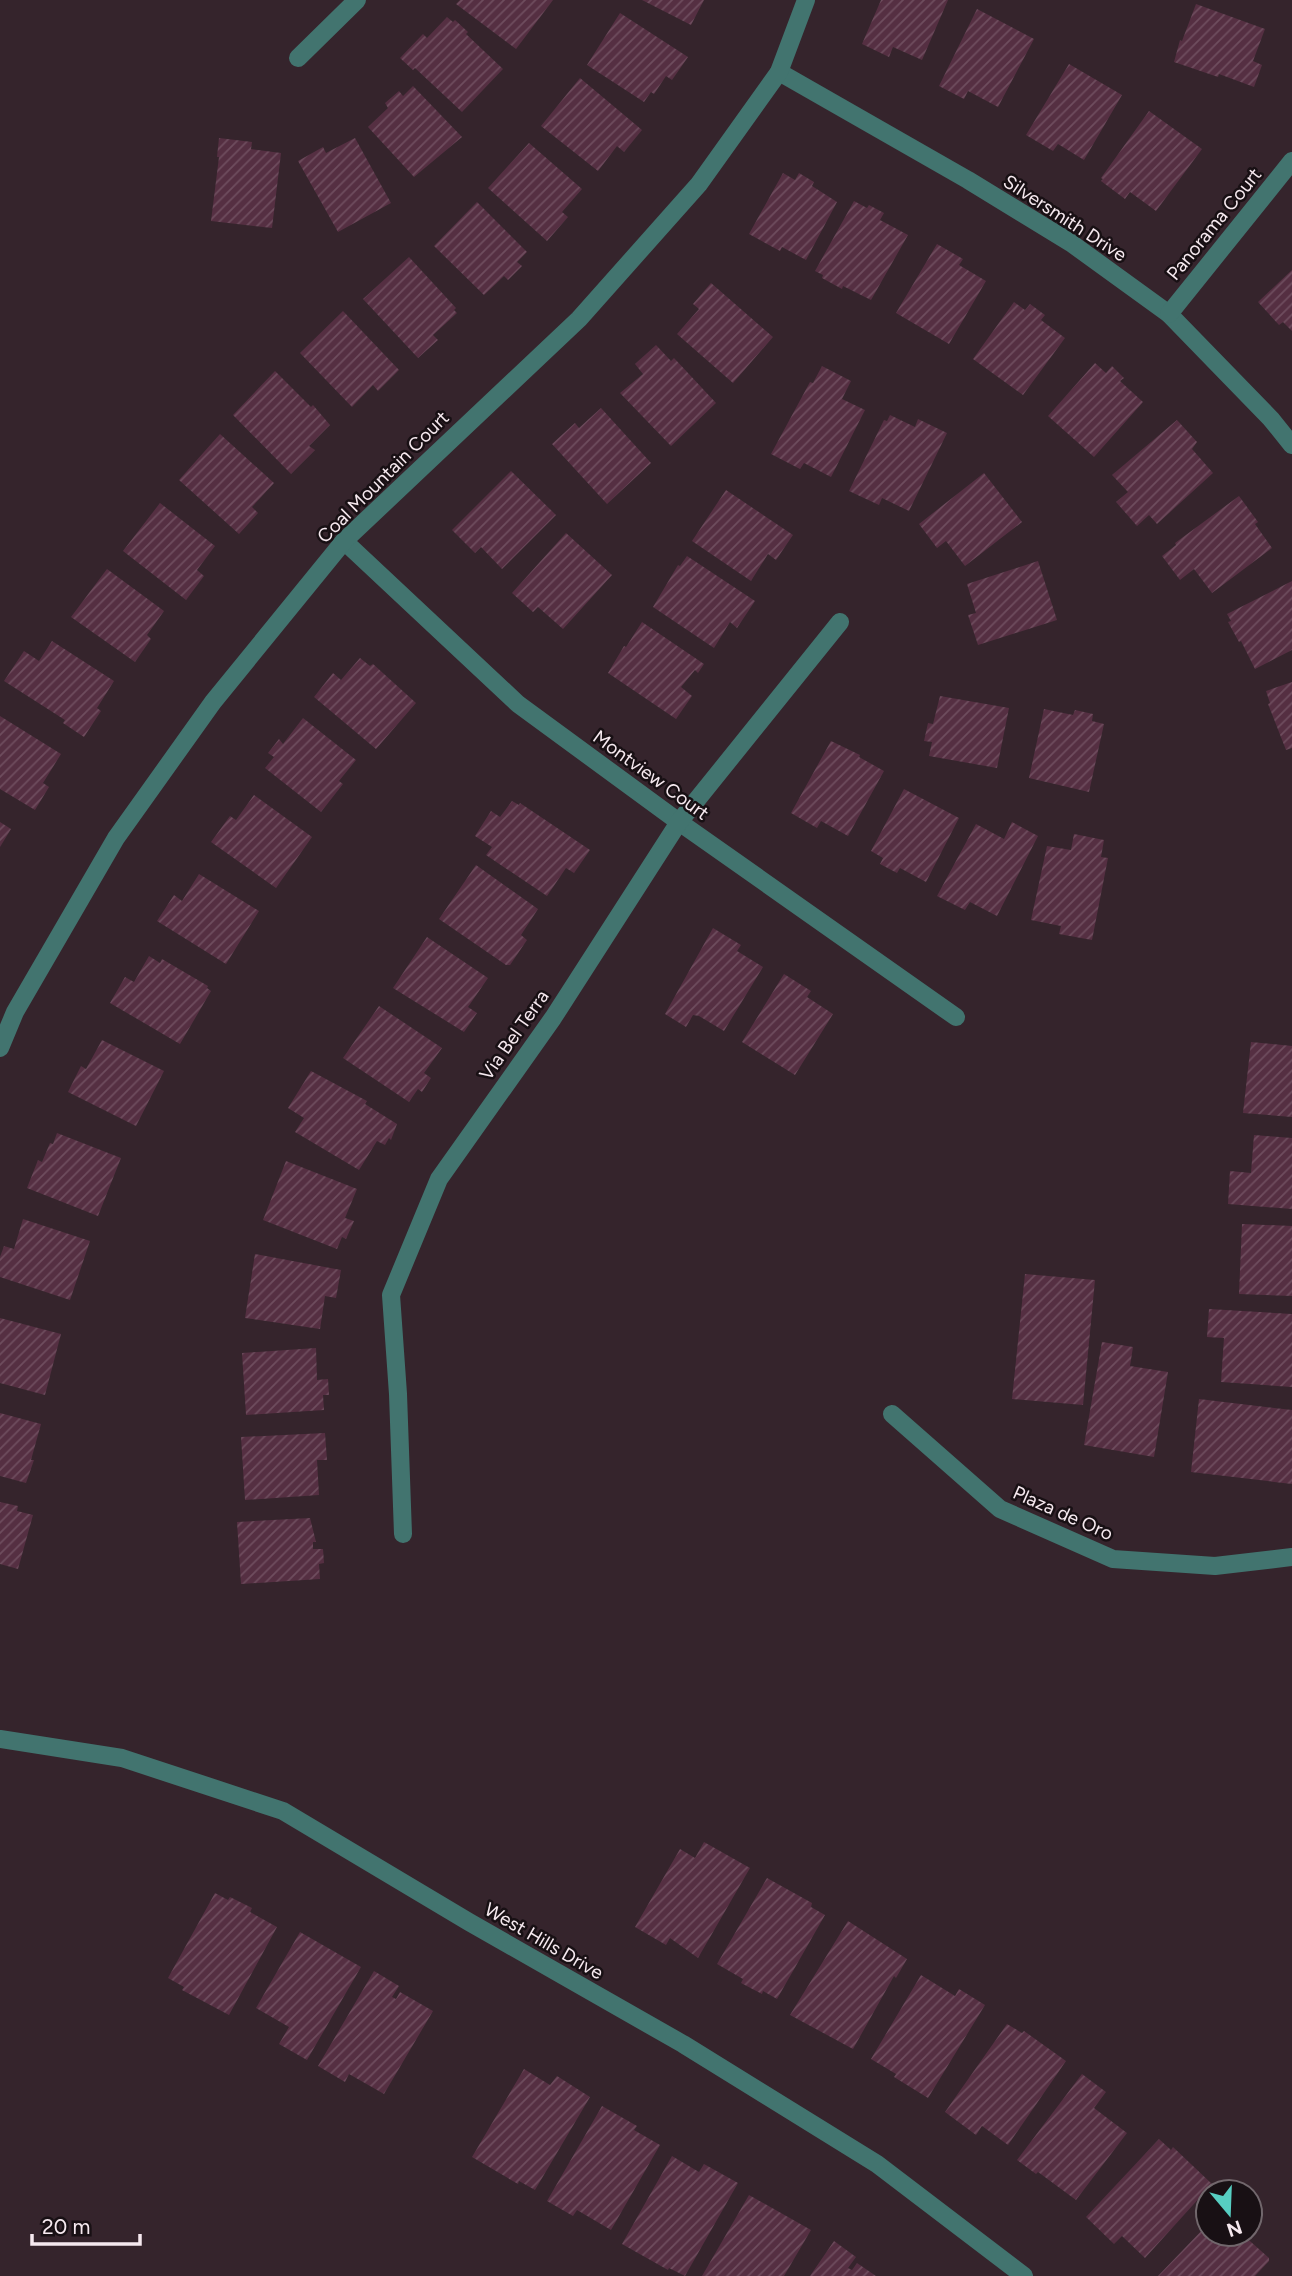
<svg xmlns="http://www.w3.org/2000/svg" width="1292" height="2276" viewBox="0 0 1292 2276" font-family="Figtree,sans-serif">
	<style>
		.building { fill: url(#building-hatch) }
		.lines { fill: none; stroke-linecap: round; stroke-linejoin: round }
		.street { stroke: #42746f; stroke-width: 18 }
		.labels { text-anchor: middle; dominant-baseline: central; stroke-width: 5; stroke-linejoin: round; paint-order: stroke }
		.street-label { font-size: 19px; fill: #f6e9ef; stroke: #181014 }
	</style>
	<defs>
		<pattern id="building-hatch" width="6" height="6" patternUnits="userSpaceOnUse" patternTransform="scale(1.75)"><rect width="6" height="6" fill="#552f42"/><path d="M-1 1l2-2M0 6l6-6M5 7l2-2" fill="none" stroke="#6e4d5e"/></pattern>
	</defs>
	<rect width="100%" height="100%" fill="#35242c"/>
	<!-- building -->
	<g class="building">
		<polygon points="460,0 553,0 516,49 456,4"/>
		<polygon points="642,0 704,0 691,25"/>
		<polygon points="881,0 948,0 922,60 893,47 889,57 862,44"/>
		<polygon points="1196,4 1265,29 1253,61 1262,65 1254,87 1219,74 1218,77 1174,62 1180,40 1182,41"/>
		<polygon points="977,9 1034,39 998,107 968,91 964,99 939,86"/>
		<polygon points="620,13 688,57 672,80 666,76 654,94 651,92 644,102 587,65"/>
		<polygon points="447,17 453,22 455,20 468,32 466,34 503,69 462,112 415,68 413,70 400,58 423,34 427,38"/>
		<polygon points="1069,64 1122,95 1084,160 1058,144 1053,151 1026,135"/>
		<polygon points="580,78 642,130 624,152 617,146 598,171 541,126"/>
		<polygon points="413,86 462,137 414,177 368,127 388,108 385,103 399,91 403,96"/>
		<polygon points="1149,111 1202,149 1156,211 1130,192 1125,199 1101,181 1103,179 1101,178"/>
		<polygon points="219,138 252,142 251,149 281,153 272,228 211,221 219,157 217,157"/>
		<polygon points="355,138 391,203 338,232 298,161 323,147 326,153"/>
		<polygon points="529,143 582,189 562,212 568,217 547,241 488,188"/>
		<polygon points="783,173 795,180 799,173 814,182 812,186 837,202 806,260 782,247 780,251 749,234"/>
		<polygon points="854,201 867,208 869,205 884,213 880,220 908,235 871,300 843,286 842,289 822,278 823,275 815,271"/>
		<polygon points="477,202 527,252 517,262 522,266 508,280 504,276 484,295 434,246"/>
		<polygon points="937,244 963,259 959,265 986,281 949,344 896,313"/>
		<polygon points="409,257 456,308 454,310 457,313 433,335 438,340 418,358 363,299"/>
		<polygon points="1292,270 1292,331 1283,322 1279,325 1258,302"/>
		<polygon points="711,283 773,337 733,383 677,334 699,309 693,304"/>
		<polygon points="1014,302 1025,310 1030,304 1045,315 1041,320 1065,338 1023,395 973,359"/>
		<polygon points="343,311 399,370 378,391 373,385 352,407 300,353"/>
		<polygon points="656,345 671,361 674,358 716,403 671,446 620,393 643,374 635,364"/>
		<polygon points="1095,363 1106,373 1112,366 1124,378 1120,381 1143,402 1094,457 1048,416"/>
		<polygon points="822,366 851,381 842,399 865,410 831,477 804,463 800,469 771,454 810,382 813,383"/>
		<polygon points="275,371 311,407 313,405 330,425 309,446 315,450 291,474 233,415"/>
		<polygon points="601,408 651,463 607,504 552,444 575,423 579,428"/>
		<polygon points="890,415 915,427 918,419 947,433 909,511 882,498 879,505 849,491 884,420 887,421"/>
		<polygon points="1177,420 1197,442 1192,449 1213,473 1157,524 1149,515 1137,526 1116,502 1128,492 1112,475"/>
		<polygon points="220,434 274,483 252,507 258,513 239,534 179,480"/>
		<polygon points="511,471 556,515 502,569 481,547 475,553 452,530"/>
		<polygon points="984,473 1022,522 965,566 946,541 937,548 919,524"/>
		<polygon points="726,490 793,535 776,560 768,554 751,581 692,541"/>
		<polygon points="1239,496 1258,522 1255,524 1272,548 1212,593 1194,569 1180,580 1162,556 1176,545 1175,543"/>
		<polygon points="160,503 215,546 197,570 204,576 186,600 123,551"/>
		<polygon points="566,533 612,575 563,629 538,607 533,612 512,593"/>
		<polygon points="687,556 755,601 737,628 730,622 714,648 653,607 678,565 680,566"/>
		<polygon points="1038,561 1057,620 978,645 968,615 976,613 967,584"/>
		<polygon points="107,569 164,611 147,635 151,639 135,662 71,617"/>
		<polygon points="1292,581 1292,650 1255,669 1241,641 1239,642 1228,622 1231,621 1227,614"/>
		<polygon points="642,622 704,664 698,673 695,670 681,687 692,696 676,719 608,673 624,646 626,647"/>
		<polygon points="52,641 114,681 97,708 101,711 84,737 63,723 65,720 4,681 24,651 39,661"/>
		<polygon points="360,658 370,666 373,664 416,703 376,749 314,697 333,673 341,680"/>
		<polygon points="1292,682 1292,748 1286,750 1268,704 1270,703 1266,691"/>
		<polygon points="940,696 1009,708 997,768 929,756 932,742 924,741 928,723 933,724"/>
		<polygon points="1044,709 1073,715 1075,710 1093,714 1092,721 1104,724 1089,792 1029,778"/>
		<polygon points="0,716 61,754 43,783 49,787 35,810 0,789"/>
		<polygon points="303,718 356,760 339,781 343,784 321,812 265,768 274,757 268,753 279,739 283,744"/>
		<polygon points="831,741 860,755 859,757 884,771 848,836 821,821 817,828 791,813"/>
		<polygon points="904,789 959,818 926,882 900,868 897,873 880,864 883,858 871,851"/>
		<polygon points="254,795 312,837 276,888 211,842 230,816 236,820"/>
		<polygon points="512,801 519,805 520,803 590,850 574,873 566,868 547,896 486,855 492,847 475,836 491,811 500,817"/>
		<polygon points="0,822 11,829 0,847"/>
		<polygon points="1012,822 1038,836 997,916 970,902 965,910 937,896 976,824 1004,839"/>
		<polygon points="1074,834 1104,840 1101,857 1108,858 1092,940 1059,934 1061,926 1031,920 1047,846 1071,850"/>
		<polygon points="476,865 538,909 521,935 527,940 510,965 506,965 439,919"/>
		<polygon points="199,874 259,911 226,964 157,921 174,895 182,901"/>
		<polygon points="713,928 741,945 737,951 763,967 724,1031 699,1016 693,1015 686,1027 665,1014"/>
		<polygon points="427,937 488,978 468,1007 477,1013 464,1032 393,988"/>
		<polygon points="149,956 160,963 162,959 208,986 207,988 211,991 180,1044 110,1003 125,977 134,982"/>
		<polygon points="784,974 811,991 807,997 833,1014 795,1075 742,1042"/>
		<polygon points="379,1006 442,1048 424,1073 431,1078 422,1092 418,1089 409,1102 343,1058"/>
		<polygon points="102,1040 164,1071 136,1126 68,1092 81,1066 86,1069"/>
		<polygon points="1251,1042 1292,1046 1292,1117 1243,1113"/>
		<polygon points="311,1071 367,1101 365,1104 397,1124 391,1140 389,1138 385,1145 377,1141 359,1170 295,1132 304,1118 288,1108"/>
		<polygon points="57,1133 121,1158 98,1216 27,1188 38,1160 42,1162 50,1143 53,1144"/>
		<polygon points="1254,1135 1292,1138 1292,1209 1228,1204 1230,1171 1251,1173"/>
		<polygon points="286,1161 357,1189 345,1218 354,1221 346,1239 342,1237 337,1249 263,1220"/>
		<polygon points="23,1219 90,1241 70,1300 0,1277 0,1257 4,1246 14,1249"/>
		<polygon points="1242,1224 1292,1226 1292,1296 1239,1294"/>
		<polygon points="255,1254 341,1270 336,1298 325,1296 320,1329 245,1318"/>
		<polygon points="1025,1274 1095,1280 1083,1405 1012,1399"/>
		<polygon points="1209,1309 1292,1314 1292,1387 1221,1382 1224,1338 1207,1337"/>
		<polygon points="0,1318 61,1334 45,1395 0,1383"/>
		<polygon points="1102,1342 1133,1347 1130,1366 1168,1372 1154,1457 1084,1445"/>
		<polygon points="316,1348 317,1380 328,1379 329,1395 323,1395 324,1410 246,1415 242,1353"/>
		<polygon points="1199,1399 1292,1410 1292,1484 1191,1472"/>
		<polygon points="0,1413 41,1424 31,1460 34,1460 26,1483 0,1476"/>
		<polygon points="325,1433 327,1460 317,1460 319,1495 245,1500 241,1437"/>
		<polygon points="0,1502 18,1506 17,1511 33,1515 18,1569 0,1564"/>
		<polygon points="310,1518 316,1542 313,1542 313,1549 323,1549 324,1563 319,1564 320,1579 241,1584 237,1522"/>
		<polygon points="704,1842 750,1868 698,1958 670,1938 666,1945 635,1927 680,1849 695,1858"/>
		<polygon points="767,1878 812,1903 811,1907 825,1915 777,1999 763,1991 762,1994 741,1983 743,1979 717,1964"/>
		<polygon points="215,1893 228,1900 230,1897 252,1908 250,1912 277,1927 229,2015 182,1990 184,1987 168,1978"/>
		<polygon points="848,1921 907,1959 896,1978 894,1976 853,2049 790,2015"/>
		<polygon points="300,1932 361,1967 307,2060 279,2044 289,2027 256,2008"/>
		<polygon points="374,1971 399,1986 392,1997 396,1999 400,1992 433,2011 384,2094 349,2074 345,2082 318,2066"/>
		<polygon points="921,1975 955,1996 959,1989 985,2005 928,2098 894,2077 896,2074 871,2059"/>
		<polygon points="1007,2024 1022,2033 1024,2031 1066,2061 1008,2145 982,2126 976,2135 945,2112"/>
		<polygon points="524,2069 550,2085 557,2076 590,2097 535,2190 519,2181 518,2184 472,2157"/>
		<polygon points="1082,2074 1106,2092 1094,2108 1127,2133 1076,2200 1038,2172 1036,2174 1017,2160"/>
		<polygon points="602,2106 637,2126 634,2130 660,2145 611,2230 577,2210 573,2216 547,2201"/>
		<polygon points="1159,2139 1171,2150 1173,2147 1212,2184 1145,2258 1122,2236 1114,2244 1086,2217"/>
		<polygon points="672,2156 699,2172 704,2164 738,2183 685,2276 669,2268 668,2270 622,2244"/>
		<polygon points="749,2195 811,2230 784,2276 702,2276"/>
		<polygon points="1208,2224 1208,2234 1242,2234 1269,2258 1269,2261 1255,2276 1158,2276"/>
		<polygon points="834,2241 856,2257 848,2268 852,2270 857,2263 876,2276 810,2276"/>
	</g>
	<g class="lines">
		<!-- street -->
		<g class="street">
			<polyline points="298,58 357,0"/>
			<polyline points="779,72 968,180 1071,243 1169,314 1271,419 1292,445"/>
			<polyline points="1169,314 1292,161"/>
			<polyline points="344,541 518,704 679,822 956,1017"/>
			<polyline points="0,1048 15,1012 116,838 213,702 344,541 579,319 699,184 779,72 806,0"/>
			<polyline points="892,1414 1000,1509 1113,1559 1215,1566 1292,1557"/>
			<polyline points="403,1534 398,1394 391,1295 439,1179 553,1018 679,822 840,622"/>
			<polyline points="0,1739 122,1758 283,1811 469,1922 683,2044 877,2164 1024,2276"/>
		</g>
	</g>
	<g class="labels">
		<!-- street labels -->
		<g class="street-label">
			<text transform="translate(1065 218) rotate(33)">Silversmith Drive</text>
			<text transform="translate(1214 224) rotate(-51)">Panorama Court</text>
			<text transform="translate(383 477) rotate(-45)">Coal Mountain Court</text>
			<text transform="translate(651 775) rotate(36)">Montview Court</text>
			<text transform="translate(514 1035) rotate(-55)">Via Bel Terra</text>
			<text transform="translate(1063 1513) rotate(24)">Plaza de Oro</text>
			<text transform="translate(544 1941) rotate(30)">West Hills Drive</text>
		</g>
	</g>
	<!-- north arrow -->
	<g transform="translate(1229 2213) rotate(161)"><circle r="33" fill="#181014" stroke="#71676c" stroke-width="2"/>
	<path d="M0-5L12 26L0 18L-12 26Z" fill="#57cec2"/>
	<text y="-10" font-size="19" font-weight="bold" text-anchor="middle" fill="#f6e9ef">N</text>
	</g>
	<!-- scale -->
	<path d="M32 2234v10h108v-10" fill="none" stroke="#f6e9ef" stroke-width="3.5"/>
	<text x="42" y="2234" font-size="21" fill="#f6e9ef" stroke="#181014" stroke-width="5" paint-order="stroke">20 m</text>
</svg>
